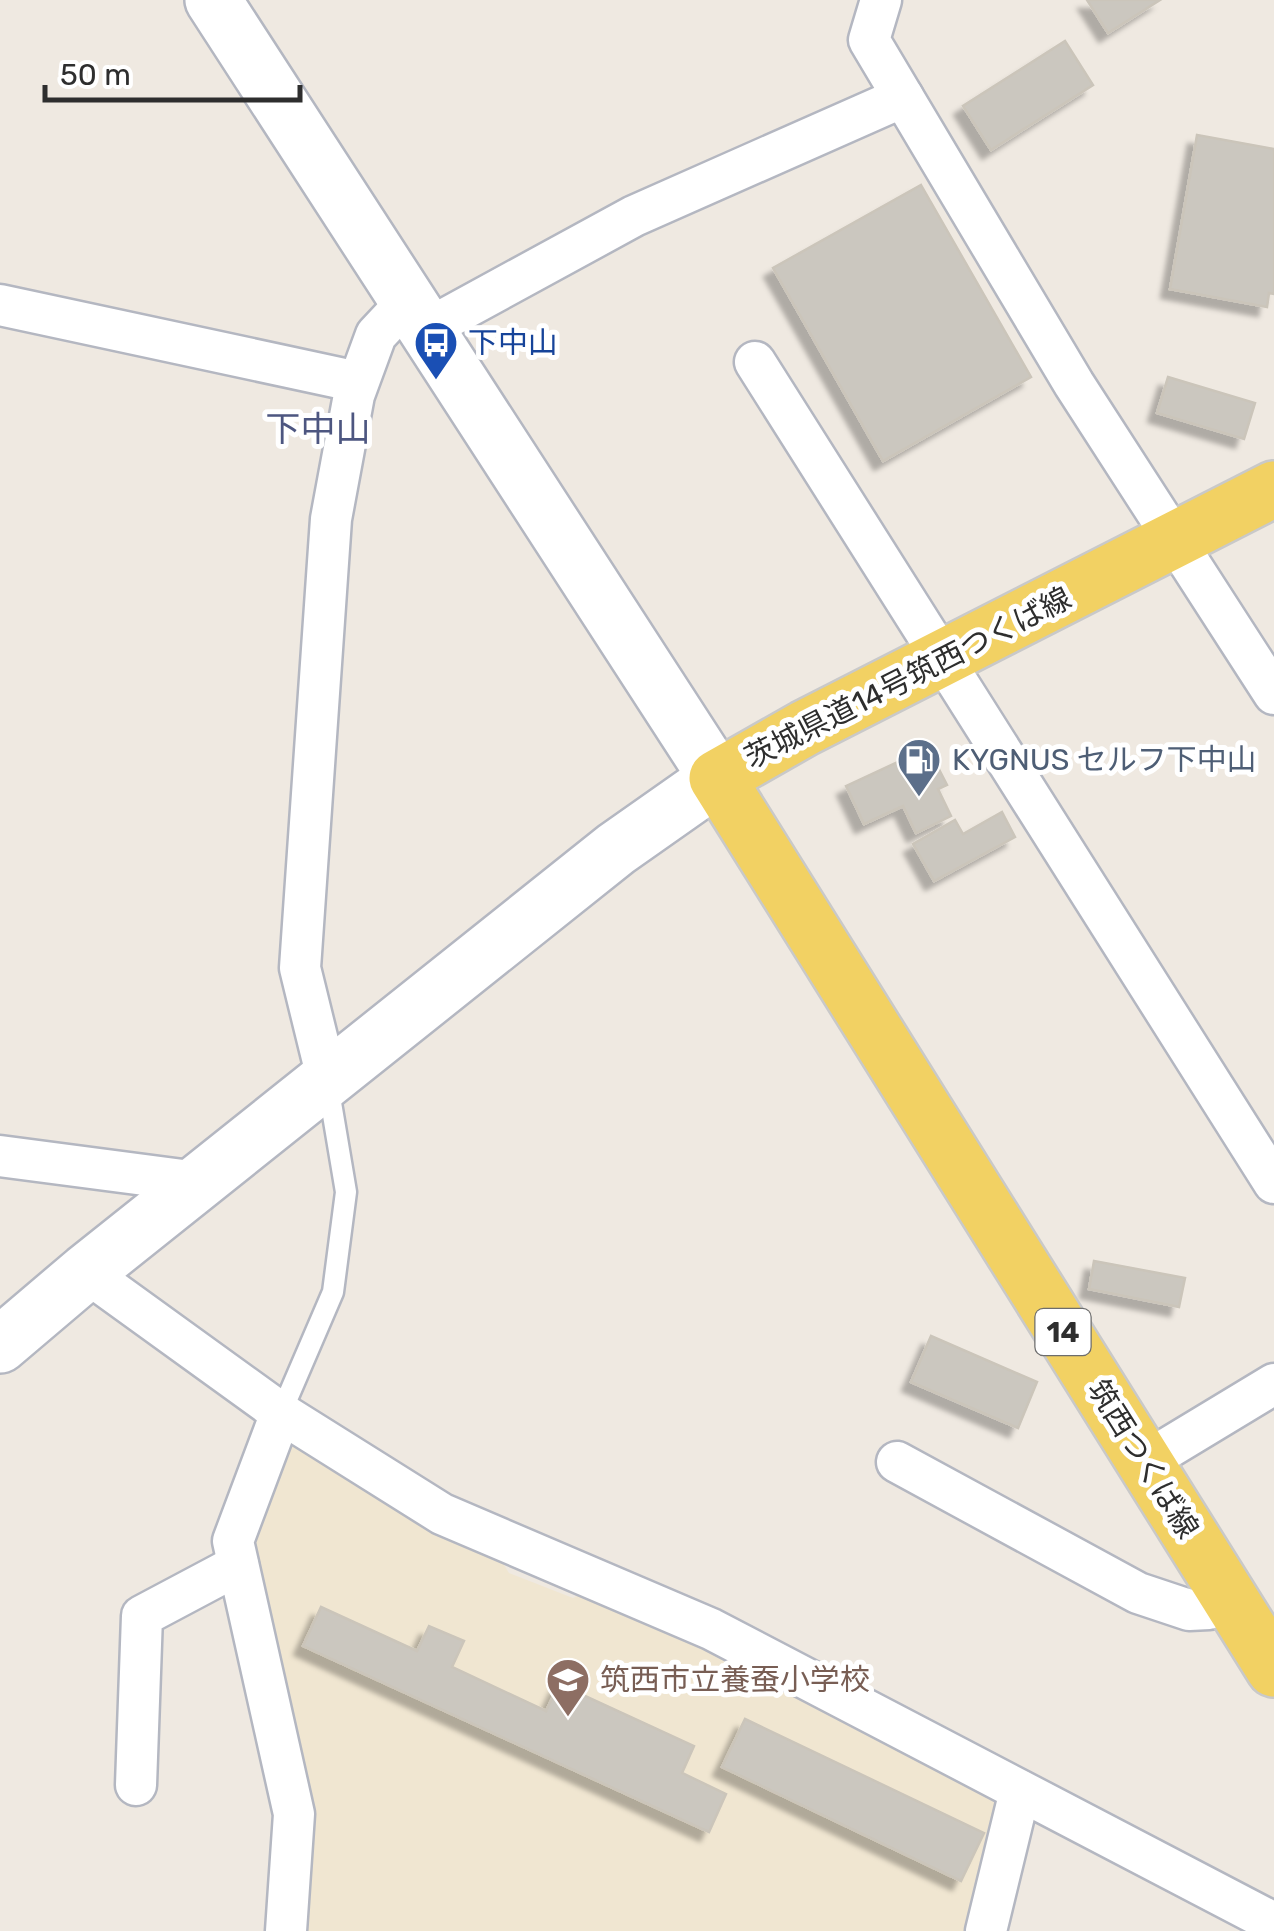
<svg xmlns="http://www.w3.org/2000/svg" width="1274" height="1931" viewBox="0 0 1274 1931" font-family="Rubik,'Noto Sans JP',sans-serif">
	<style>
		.education { fill: #f0e6d1 }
		.building { fill: #cbc7bf; stroke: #cbc5ba; stroke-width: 2.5; filter: url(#shadow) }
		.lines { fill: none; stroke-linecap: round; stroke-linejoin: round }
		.lane-casing { stroke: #b4b7c1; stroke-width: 25 }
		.street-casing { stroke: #b4b7c1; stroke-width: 45 }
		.secondary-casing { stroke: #b4b7c1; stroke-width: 60 }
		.primary-casing { stroke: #c9c9c9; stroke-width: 60 }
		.lane { stroke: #fff; stroke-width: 20 }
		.street { stroke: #fff; stroke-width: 40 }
		.secondary { stroke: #fff; stroke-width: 55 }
		.primary { stroke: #f2d163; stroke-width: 55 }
		.labels { text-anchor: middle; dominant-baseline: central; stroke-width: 10; stroke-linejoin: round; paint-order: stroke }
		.shield { fill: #fff; stroke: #6d6d6d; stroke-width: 2.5 }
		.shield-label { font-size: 28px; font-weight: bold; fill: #2e2e2e }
		.transit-label { font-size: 30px; fill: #164399; stroke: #fff; text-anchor: start }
		.street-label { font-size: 30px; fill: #2e2e2e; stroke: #fff }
		.service-label { font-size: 30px; fill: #4e5e75; stroke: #fff; text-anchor: start }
		.education-label { font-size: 30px; fill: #785e54; stroke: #fff; text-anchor: start }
		.quarter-label { font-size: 35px; fill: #4d5680; stroke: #fff }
	</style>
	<defs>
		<filter id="shadow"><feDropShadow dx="-9" dy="9" stdDeviation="2.5" flood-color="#0004"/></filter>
	</defs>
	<rect width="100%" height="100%" fill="#efe9e1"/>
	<!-- education -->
	<polygon class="education" points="287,1440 499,1557 509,1573 573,1598 581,1594 611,1610 619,1605 992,1794 997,1811 967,1931 300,1931 252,1553"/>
	<!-- building -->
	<g class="building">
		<polygon points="1087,0 1160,0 1108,33"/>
		<polygon points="1065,41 1093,85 991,150 963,106"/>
		<polygon points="1197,135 1274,149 1274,294 1269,293 1267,307 1170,289"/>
		<polygon points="921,185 1031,377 883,461 773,268"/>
		<polygon points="1168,377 1255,403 1244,439 1157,413"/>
		<polygon points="928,748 947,785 938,789 951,816 916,833 903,806 864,824 846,786"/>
		<polygon points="1002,812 1015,837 934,881 913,844 955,820 963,834"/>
		<polygon points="1094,1261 1185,1278 1179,1307 1089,1289"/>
		<polygon points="931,1336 1037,1382 1018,1428 911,1382"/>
		<polygon points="321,1607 417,1651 429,1626 464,1641 452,1667 546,1711 559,1684 694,1746 682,1773 726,1794 709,1832 303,1646"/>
		<polygon points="745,1719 984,1833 961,1881 722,1767"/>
	</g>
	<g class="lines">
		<defs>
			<polyline id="lane" points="281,1413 333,1292 346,1192 328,1085"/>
			<g id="street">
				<polyline points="881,0 869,40 1074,384 1274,694"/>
				<polyline points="0,305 358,382"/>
				<polyline points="425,330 634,216 903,97"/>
				<polyline points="755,362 1274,1183"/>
				<polyline points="327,1078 300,968 331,519 354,395 376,335 406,303"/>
				<polyline points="0,1156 198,1182"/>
				<polyline points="86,1272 281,1413 442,1514 711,1629 1274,1923"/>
				<polyline points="281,1413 233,1541 294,1814 286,1931"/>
				<polyline points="897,1462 1138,1593 1189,1610 1209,1609 1230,1597"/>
				<polyline points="1145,1462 1274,1384"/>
				<polyline points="136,1785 142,1616 238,1565"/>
				<polyline points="986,1931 1020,1791"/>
			</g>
			<polyline id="secondary" points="0,1345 86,1272 616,849 717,778 213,0"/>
			<polyline id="primary" points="1274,489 805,728 717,778 1274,1669"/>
		</defs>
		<!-- lane casing -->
		<use href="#lane" class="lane-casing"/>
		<!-- street casing -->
		<use href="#street" class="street-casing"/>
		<!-- secondary casing -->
		<use href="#secondary" class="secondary-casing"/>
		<!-- primary casing -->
		<use href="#primary" class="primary-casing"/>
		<!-- lane -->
		<use href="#lane" class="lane"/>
		<!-- street -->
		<use href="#street" class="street"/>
		<!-- secondary -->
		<use href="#secondary" class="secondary"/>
		<!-- primary -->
		<use href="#primary" class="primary"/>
	</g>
	<!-- icons -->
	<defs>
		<symbol id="bus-pin" viewBox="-11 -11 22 30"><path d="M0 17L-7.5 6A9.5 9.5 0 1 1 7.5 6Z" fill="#1a4fb4" stroke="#fff"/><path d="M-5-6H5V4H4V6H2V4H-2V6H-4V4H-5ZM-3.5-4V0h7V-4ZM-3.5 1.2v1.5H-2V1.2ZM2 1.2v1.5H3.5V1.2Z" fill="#fff"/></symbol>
		<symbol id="fuel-pin" viewBox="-11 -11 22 30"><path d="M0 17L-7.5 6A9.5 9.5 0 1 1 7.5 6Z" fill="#5c6f8a" stroke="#fff"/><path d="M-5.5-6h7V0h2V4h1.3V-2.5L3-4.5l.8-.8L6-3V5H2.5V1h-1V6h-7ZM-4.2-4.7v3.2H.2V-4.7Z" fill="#fff"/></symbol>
		<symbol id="school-pin" viewBox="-11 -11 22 30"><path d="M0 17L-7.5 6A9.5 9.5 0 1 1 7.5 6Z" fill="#8d6e63" stroke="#fff"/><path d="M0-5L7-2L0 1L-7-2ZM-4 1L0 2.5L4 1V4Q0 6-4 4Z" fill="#fff"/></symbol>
	</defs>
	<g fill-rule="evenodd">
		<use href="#bus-pin" x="411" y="318" width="50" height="68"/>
		<use href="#fuel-pin" x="894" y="735" width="50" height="68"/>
		<use href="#school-pin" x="543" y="1655" width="50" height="68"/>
	</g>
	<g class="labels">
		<!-- shield labels -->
		<rect class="shield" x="1035.5" y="1309" width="55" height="46" rx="8"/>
		<g class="shield-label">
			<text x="1063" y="1332">14</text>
		</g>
		<!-- transit labels -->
		<g class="transit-label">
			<text x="468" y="343">下中山</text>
		</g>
		<!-- street labels -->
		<g class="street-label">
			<text transform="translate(908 678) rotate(-27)">茨城県道14号筑西つくば線</text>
			<text transform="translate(1143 1459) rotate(58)">筑西つくば線</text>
		</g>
		<!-- service labels -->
		<g class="service-label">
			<text x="952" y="760">KYGNUS セルフ下中山</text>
		</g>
		<!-- education labels -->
		<g class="education-label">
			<text x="600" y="1680">筑西市立養蚕小学校</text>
		</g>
		<!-- quarter labels -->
		<g class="quarter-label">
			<text x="318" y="429">下中山</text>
		</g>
	</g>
	<!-- scale -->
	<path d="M45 85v15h255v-15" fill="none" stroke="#2e2e2e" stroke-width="5"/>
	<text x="60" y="85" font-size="30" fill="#2e2e2e" stroke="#ffffff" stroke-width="8" paint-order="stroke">50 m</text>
</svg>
